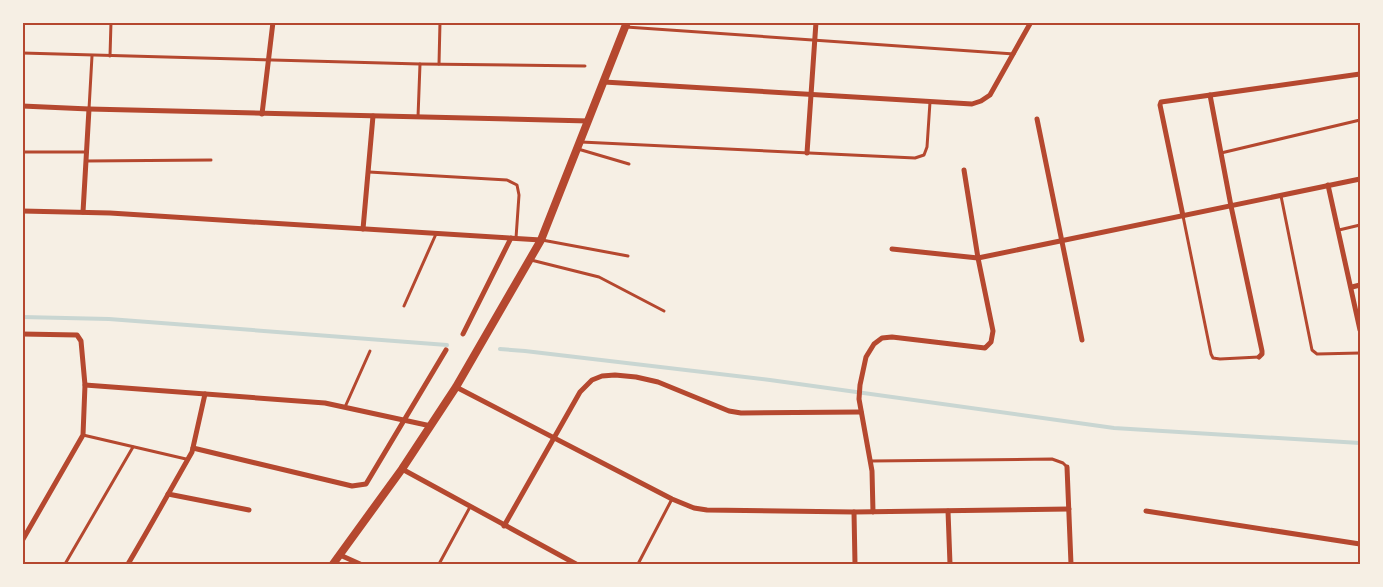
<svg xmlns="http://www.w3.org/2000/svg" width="1383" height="587" viewBox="0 0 1383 587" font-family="'Titillium Web',sans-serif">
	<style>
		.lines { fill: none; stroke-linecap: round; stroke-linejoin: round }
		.stream { stroke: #c9d6d2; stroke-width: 4 }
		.service { stroke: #b5482f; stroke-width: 3 }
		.minor { stroke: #b5482f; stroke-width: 5 }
		.tertiary { stroke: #b5482f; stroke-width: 8 }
		.neatline { fill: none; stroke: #b5482f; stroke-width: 2 }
	</style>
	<rect width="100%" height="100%" fill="#f6efe4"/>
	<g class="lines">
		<!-- stream -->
		<g class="stream">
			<polyline points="22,317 109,319 447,345"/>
			<polyline points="500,349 525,351 770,380 1114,428 1360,443"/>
		</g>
		<!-- service -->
		<g class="service">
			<polyline points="626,27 1014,54"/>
			<polyline points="22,53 420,64 585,66"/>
			<polyline points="110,56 111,22"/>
			<polyline points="439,64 440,22"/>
			<polyline points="89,109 92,56"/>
			<polyline points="418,117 420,64"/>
			<polyline points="581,142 915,158 924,155 927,147 930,102"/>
			<polyline points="578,149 629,164"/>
			<polyline points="22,152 87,152"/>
			<polyline points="1221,153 1360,120"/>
			<polyline points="86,161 211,160"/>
			<polyline points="369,172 507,180 517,185 519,195 516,238"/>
			<polyline points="1281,196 1312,350 1317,354 1360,353"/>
			<polyline points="1183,216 1211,354 1213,358 1220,359 1259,357"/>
			<polyline points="1339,230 1360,225"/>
			<polyline points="542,240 628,256"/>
			<polyline points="531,260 599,277 664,311"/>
			<polyline points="404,306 436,234"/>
			<polyline points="345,407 370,351"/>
			<polyline points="83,435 186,459"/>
			<polyline points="871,461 1052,459 1063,463 1067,467"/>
			<polyline points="65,564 133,447"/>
			<polyline points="439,564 470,507"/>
			<polyline points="638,564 672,499"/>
		</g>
		<!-- minor -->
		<g class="minor">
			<polyline points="604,82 972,104 981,101 990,95 1031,22"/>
			<polyline points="1210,95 1231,206 1262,351 1262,354 1259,357"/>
			<polyline points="22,106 89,109 589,121"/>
			<polyline points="262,114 273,22"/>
			<polyline points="1037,119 1082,340"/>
			<polyline points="807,153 816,22"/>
			<polyline points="1328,185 1360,330"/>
			<polyline points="22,211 110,213 541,240"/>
			<polyline points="83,212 89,109"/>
			<polyline points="1183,216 1160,105 1161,102 1360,74"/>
			<polyline points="363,229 373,116"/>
			<polyline points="892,249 978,258 1360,179"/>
			<polyline points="1352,287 1360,285"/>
			<polyline points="22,334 77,335 81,341 85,385 83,435 22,541"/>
			<polyline points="463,334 511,238"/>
			<polyline points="85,385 325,403 431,426"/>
			<polyline points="456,387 672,499 694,508 707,510 854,512 1069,509"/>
			<polyline points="193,448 352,486 366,484 446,350"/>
			<polyline points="1067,467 1071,564"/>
			<polyline points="402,469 576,564"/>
			<polyline points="168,494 249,510"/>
			<polyline points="948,511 950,564"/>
			<polyline points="1146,511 1360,544"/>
			<polyline points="854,512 855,564"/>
			<polyline points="873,512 872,471 859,399 860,385 866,357 874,344 882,338 892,337 985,348 991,342 993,331 978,258 964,170"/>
			<polyline points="504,526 580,392 592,380 602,376 615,375 636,377 658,382 729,411 741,413 861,412"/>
			<polyline points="340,555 360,564"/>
			<path d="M128 564C150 527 171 489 192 452L205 394"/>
		</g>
		<!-- tertiary -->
		<polyline class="tertiary" points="333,564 402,469 456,387 541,240 627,22"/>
	</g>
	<!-- border -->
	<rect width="1383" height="587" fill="none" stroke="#f6efe4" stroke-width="48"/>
	<rect x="24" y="24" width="1335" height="539" class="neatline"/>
</svg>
